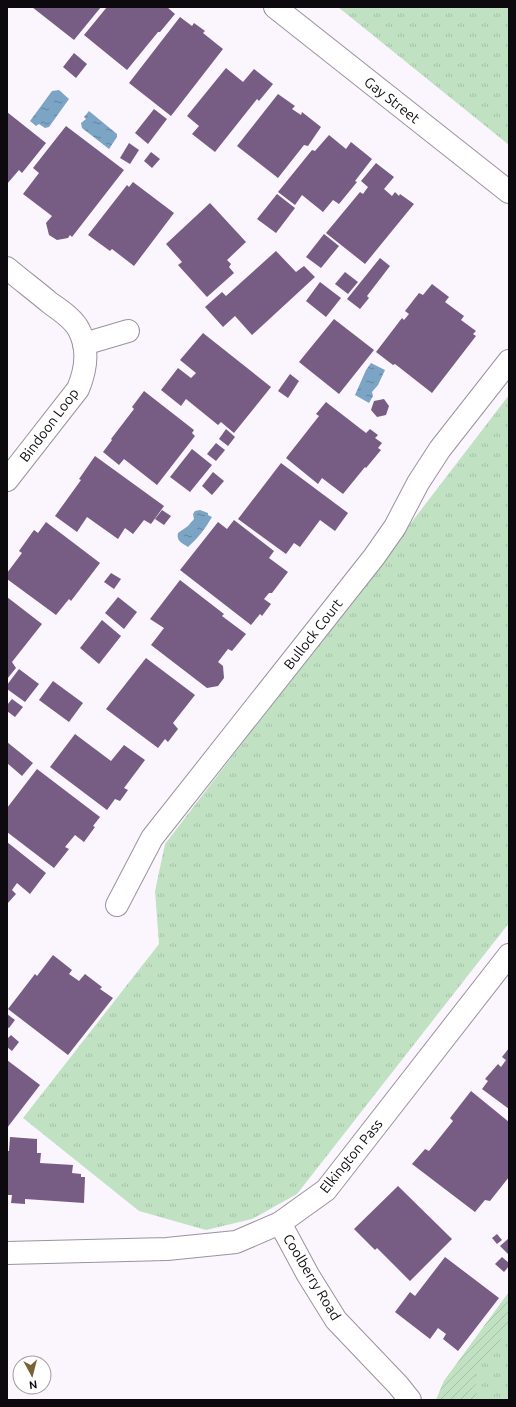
<svg xmlns="http://www.w3.org/2000/svg" width="516" height="1407" viewBox="0 0 516 1407" font-family="Ubuntu,sans-serif">
	<style>
		.grass { fill: url(#grass-tufts) }
		.garden { fill: url(#garden-furrows) }
		.water { fill: url(#water-ripples) }
		.building { fill: #775d83 }
		.lines { fill: none; stroke-linecap: round; stroke-linejoin: round }
		.minor-casing { stroke: #9b929f; stroke-width: 24 }
		.tertiary-casing { stroke: #9b929f; stroke-width: 24 }
		.minor { stroke: #fff; stroke-width: 22 }
		.tertiary { stroke: #fff; stroke-width: 22 }
		.labels { text-anchor: middle; dominant-baseline: central; stroke-width: 4; stroke-linejoin: round; paint-order: stroke }
		.street-label { font-size: 14px; fill: #0d0a0f; stroke: #fff }
	</style>
	<defs>
		<pattern id="grass-tufts" width="24" height="20" patternUnits="userSpaceOnUse"><rect width="24" height="20" fill="#c1e2c2"/><path d="M3 7l-1-3M5 7V3M7 7l1-3M15 17l-1-3M17 17v-4M19 17l1-3" fill="none" stroke="#a5c1a6"/></pattern>
		<pattern id="garden-furrows" width="10" height="10" patternUnits="userSpaceOnUse"><rect width="10" height="10" fill="#c1e2c2"/><path d="M-1 1l2-2M0 10L10 0M9 11l2-2" fill="none" stroke="#a5c1a6"/></pattern>
		<pattern id="water-ripples" width="26" height="14" patternUnits="userSpaceOnUse"><rect width="26" height="14" fill="#7ca4c5"/><path d="M2 4q2-2 4 0t4 0M15 11q2-2 4 0t4 0" fill="none" stroke="#64849e"/></pattern>
	</defs>
	<rect width="100%" height="100%" fill="#fbf5fe"/>
	<!-- grass -->
	<g class="grass">
		<polygon points="338,7 509,7 509,145"/>
		<polygon points="509,395 509,923 297,1194 252,1219 206,1230 139,1211 23,1118 159,944 155,891 165,844"/>
		<polygon points="509,1292 509,1400 436,1400 444,1381"/>
	</g>
	<!-- garden -->
	<polygon class="garden" points="509,1292 509,1325 497,1346 481,1360 474,1372 478,1400 436,1400 444,1381"/>
	<!-- water -->
	<g class="water">
		<polygon points="59,90 69,99 49,127 45,128 39,124 36,126 30,121 52,91"/>
		<polygon points="89,111 117,134 117,137 109,149 82,128 81,123 86,119 84,117"/>
		<polygon points="371,363 385,370 378,385 372,392 373,396 369,403 355,395 366,370"/>
		<path d="M200 510 208 513V515L212 517C205 529 198 538 188 547 182 543 176 541 178 533L188 526 194 519 193 514 195 511Z"/>
	</g>
	<!-- building -->
	<g class="building">
		<polygon points="32,7 101,7 74,40"/>
		<polygon points="107,7 167,7 175,14 160,32 158,32 127,70 84,35"/>
		<polygon points="180,17 192,26 194,23 205,31 203,33 223,49 171,116 129,83"/>
		<polygon points="74,53 87,64 76,78 63,67"/>
		<polygon points="226,68 243,82 254,69 273,84 259,101 257,99 215,152 192,134 199,126 187,116"/>
		<polygon points="278,94 295,106 292,109 301,115 302,112 321,127 308,146 304,145 278,178 237,146"/>
		<polygon points="154,109 167,119 148,144 135,133"/>
		<polygon points="7,112 46,143 22,173 19,170 7,184"/>
		<polygon points="66,126 124,170 72,237 70,235 68,238 57,240 49,235 46,223 52,216 23,194 39,173 33,168"/>
		<polygon points="329,135 346,149 351,142 372,159 355,181 357,182 339,204 333,200 323,212 302,195 295,205 278,192 312,150 315,151"/>
		<polygon points="129,143 139,150 130,164 120,158"/>
		<polygon points="151,152 160,159 152,168 144,161"/>
		<polygon points="376,163 394,177 384,189 392,196 395,192 399,196 400,194 414,204 365,264 326,233 360,192 363,194 368,187 361,181"/>
		<polygon points="133,182 174,213 134,266 112,249 110,251 88,235 127,185 129,187"/>
		<polygon points="277,194 295,208 276,233 257,219"/>
		<polygon points="210,203 246,242 227,260 231,264 229,267 234,273 207,297 178,265 182,262 166,244"/>
		<polygon points="324,234 339,246 321,268 306,257"/>
		<polygon points="276,251 296,272 304,266 315,277 252,335 235,316 223,327 205,307 222,292 226,296"/>
		<polygon points="380,258 390,266 367,296 369,298 360,309 347,299"/>
		<polygon points="345,272 358,282 348,294 335,284"/>
		<polygon points="320,282 341,298 326,317 306,301"/>
		<polygon points="432,284 449,297 445,302 464,316 461,320 476,331 473,334 476,336 432,393 395,364 393,365 376,352 402,318 404,320 409,314 405,311 419,293 423,295"/>
		<polygon points="334,319 374,350 339,394 299,362"/>
		<polygon points="203,333 271,387 234,433 221,422 218,425 186,399 181,406 161,390 178,368 191,378 196,373 180,360"/>
		<polygon points="290,374 299,381 288,398 278,391"/>
		<polygon points="144,391 194,430 192,433 195,436 157,485 124,459 119,465 103,452 112,440 111,439 134,409 132,407"/>
		<polygon points="384,399 389,406 386,415 377,417 371,410 374,401"/>
		<polygon points="326,402 366,433 370,429 378,435 375,438 382,443 378,448 381,450 366,468 365,467 343,494 322,478 318,484 286,458 319,416 316,414"/>
		<polygon points="226,429 235,437 228,446 219,439"/>
		<polygon points="216,443 225,450 216,461 207,454"/>
		<polygon points="192,449 212,465 190,492 170,477"/>
		<polygon points="95,456 164,506 151,524 144,520 133,534 125,528 118,539 87,517 77,532 55,516 81,480 79,479"/>
		<polygon points="281,463 348,513 335,531 320,520 300,547 294,543 286,554 238,519"/>
		<polygon points="213,472 224,481 212,495 202,486"/>
		<polygon points="162,510 171,516 164,525 155,519"/>
		<polygon points="234,520 274,551 269,558 288,572 272,593 269,593 264,599 271,604 262,616 260,614 251,625 180,570 218,522 227,529"/>
		<polygon points="46,522 100,563 71,601 69,599 56,615 7,579 7,573 22,553 19,551 34,530 38,533"/>
		<polygon points="111,573 121,579 114,589 104,582"/>
		<polygon points="180,580 224,614 222,616 246,634 232,651 228,649 218,662 223,666 224,678 218,686 207,688 151,645 164,628 150,619"/>
		<polygon points="7,597 42,624 12,662 16,668 7,679"/>
		<polygon points="118,597 137,612 124,629 105,613"/>
		<polygon points="102,620 121,636 99,664 80,648"/>
		<polygon points="146,658 195,695 173,723 178,729 168,742 165,739 158,748 106,709"/>
		<polygon points="19,669 39,684 25,702 7,689 7,685"/>
		<polygon points="53,681 83,703 69,722 39,700"/>
		<polygon points="12,699 23,707 15,717 7,711 7,705"/>
		<polygon points="75,734 111,761 124,745 145,760 124,788 128,790 120,801 115,799 107,810 50,767"/>
		<polygon points="7,742 33,763 22,776 7,763"/>
		<polygon points="37,769 100,817 93,826 95,827 84,842 75,835 65,847 69,849 54,868 7,832 7,808"/>
		<polygon points="7,842 46,873 30,894 17,883 12,890 16,894 7,904"/>
		<polygon points="53,955 72,970 69,974 79,981 85,974 102,987 100,989 113,998 68,1055 8,1009 35,974 37,976"/>
		<polygon points="7,1014 15,1020 9,1028 7,1027"/>
		<polygon points="11,1035 19,1042 12,1051 7,1047 7,1039"/>
		<polygon points="509,1048 509,1109 482,1089 488,1081 485,1079 498,1064 501,1067 506,1060 502,1057"/>
		<polygon points="7,1060 40,1085 7,1128"/>
		<polygon points="471,1091 509,1122 509,1177 490,1201 485,1200 475,1212 412,1164 425,1149 429,1151 453,1121 450,1118"/>
		<polygon points="10,1137 37,1139 37,1153 41,1153 40,1163 73,1165 72,1173 81,1174 81,1177 85,1177 84,1203 25,1199 25,1204 11,1203 12,1195 7,1195 7,1151 9,1151"/>
		<polygon points="398,1186 452,1239 410,1281 377,1248 375,1250 354,1229"/>
		<polygon points="497,1234 502,1240 497,1244 492,1238"/>
		<polygon points="509,1238 509,1255 500,1246"/>
		<polygon points="445,1257 499,1298 458,1351 443,1339 446,1334 438,1328 430,1339 395,1312 410,1292 415,1296"/>
		<polygon points="502,1257 509,1263 509,1266 504,1272 495,1264"/>
	</g>
	<g class="lines">
		<defs>
			<g id="minor">
				<path d="M7 268C21 280 36 291 50 303 60 310 74 319 79 330 89 349 86 370 78 389L7 480"/>
				<polyline points="84,344 128,331"/>
				<polyline points="117,905 152,838 374,557 395,527 418,483 440,449 509,361"/>
				<polyline points="280,1223 308,1275 336,1320 398,1385 410,1400"/>
				<polyline points="7,1253 167,1249 236,1242 280,1223 326,1190 509,955"/>
			</g>
			<polyline id="tertiary" points="275,7 509,192"/>
		</defs>
		<!-- minor casing -->
		<use href="#minor" class="minor-casing"/>
		<!-- tertiary casing -->
		<use href="#tertiary" class="tertiary-casing"/>
		<!-- minor -->
		<use href="#minor" class="minor"/>
		<!-- tertiary -->
		<use href="#tertiary" class="tertiary"/>
	</g>
	<g class="labels">
		<!-- street labels -->
		<g class="street-label">
			<text transform="translate(392 100) rotate(38)">Gay Street</text>
			<text transform="translate(49 425) rotate(-53)">Bindoon Loop</text>
			<text transform="translate(313 634) rotate(-52)">Bullock Court</text>
			<text transform="translate(351 1156) rotate(-51)">Elkington Pass</text>
			<text transform="translate(312 1277) rotate(59)">Coolberry Road</text>
		</g>
	</g>
	<!-- border -->
	<rect width="516" height="1407" fill="none" stroke="#0d0a0f" stroke-width="16"/>
	<!-- north arrow -->
	<g transform="translate(32 1375) rotate(173)"><circle r="19" fill="#ffffff" stroke="#9e9d9f"/>
	<path d="M0-3L7 15L0 10L-7 15Z" fill="#7a6333"/>
	<text y="-6" font-size="11" font-weight="bold" text-anchor="middle" fill="#0d0a0f">N</text>
	</g>
</svg>
